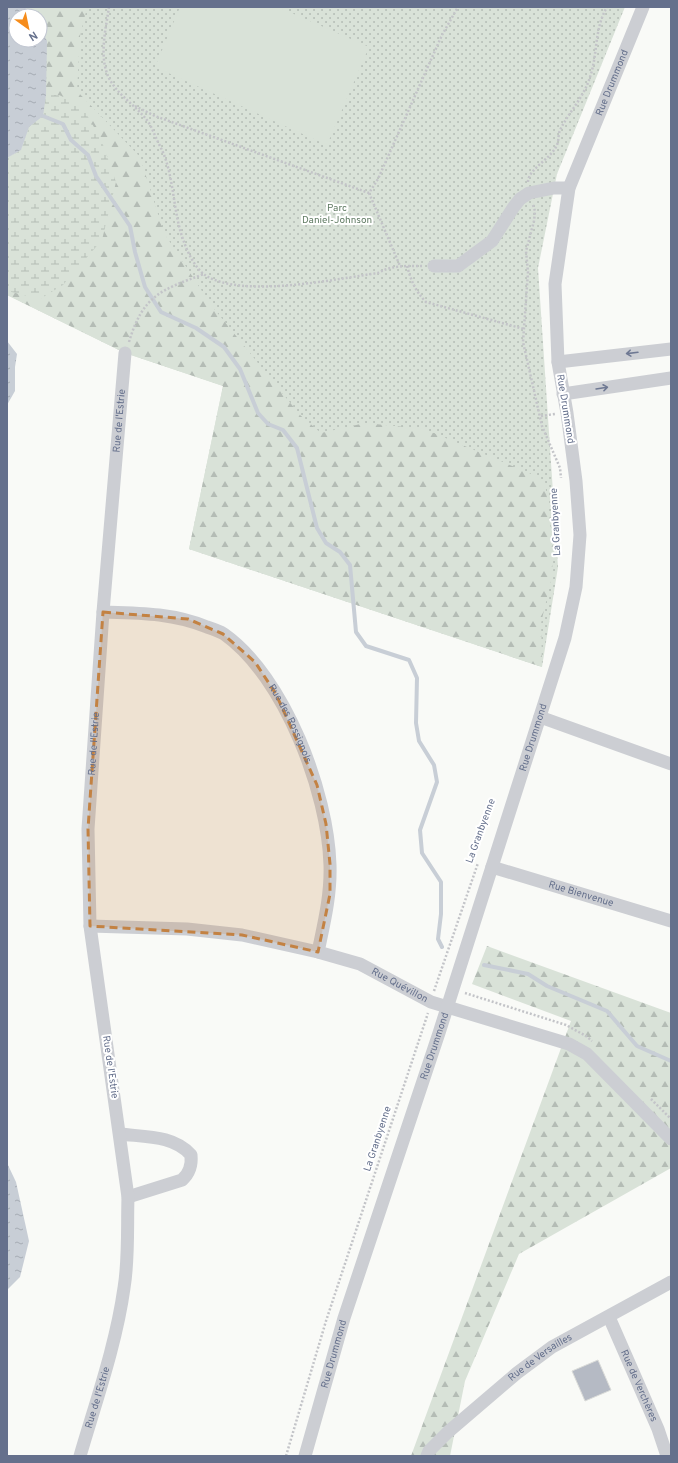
<svg xmlns="http://www.w3.org/2000/svg" width="678" height="1463" viewBox="0 0 678 1463" font-family="Overpass,sans-serif">
	<style>
		.grass { fill: url(#grass-dots) }
		.forest { fill: url(#forest-firs) }
		.wetland { fill: url(#wetland-marsh) }
		.pitch { fill: #d9e2d8 }
		.water { fill: url(#water-ripples) }
		.lines { fill: none; stroke-linecap: round; stroke-linejoin: round }
		.stream { stroke: #c8ced6; stroke-width: 4 }
		.building { fill: #b5bac4; stroke: #dbdcd9 }
		.path { stroke: #c3c4c8; stroke-width: 2.5; stroke-dasharray: 2 2; stroke-linecap: butt }
		.minor { stroke: #ccced3; stroke-width: 13 }
		.oneway { stroke: #6f7993 }
		.marked { fill: #c38243; fill-opacity: 0.2; stroke: #c38243; stroke-width: 3; stroke-dasharray: 8 5; stroke-linejoin: round }
		.labels { text-anchor: middle; dominant-baseline: central; stroke-width: 4; stroke-linejoin: round; paint-order: stroke }
		.street-label { font-size: 10px; fill: #65708c; stroke: #fff }
		.park-label { font-size: 10px; fill: #617c64; stroke: #fff }
	</style>
	<defs>
		<pattern id="grass-dots" width="8" height="8" patternUnits="userSpaceOnUse"><rect width="8" height="8" fill="#d9e2d8"/><path d="M2 2h.1M6 6h.1" fill="none" stroke="#b4bcb5" stroke-width="1.8" stroke-linecap="round"/></pattern>
		<pattern id="forest-firs" width="22" height="20" patternUnits="userSpaceOnUse"><rect width="22" height="20" fill="#d9e2d8"/><path d="M5 1l3.5 6h-7zM16 11l3.5 6h-7z" fill="#b4bcb5"/></pattern>
		<pattern id="wetland-marsh" width="20" height="14" patternUnits="userSpaceOnUse"><rect width="20" height="14" fill="#d9e2d8"/><path d="M1 5h8M5 5V1M11 12h8M15 12V8" fill="none" stroke="#b4bcb5"/></pattern>
		<pattern id="water-ripples" width="26" height="14" patternUnits="userSpaceOnUse"><rect width="26" height="14" fill="#c8ced6"/><path d="M2 4q2-2 4 0t4 0M15 11q2-2 4 0t4 0" fill="none" stroke="#a6acb4"/></pattern>
	</defs>
	<rect width="100%" height="100%" fill="#f9faf7"/>
	<!-- grass -->
	<polygon class="grass" points="25,7 625,7 557,174 538,268 558,567 542,667 189,549 223,386 125,353 7,295 7,158 21,150 47,41 40,28 40,16 31,16"/>
	<!-- forest -->
	<g class="forest">
		<polygon points="25,7 87,7 80,36 77,91 140,157 164,233 211,305 300,415 321,433 365,423 424,429 529,473 545,482 553,547 552,577 541,623 542,667 189,549 223,386 125,353 7,295 7,158 21,150 29,127 43,116 46,95 47,41 40,28 40,16 31,16"/>
		<polygon points="487,946 671,1013 671,1168 519,1254 465,1381 450,1456 411,1456 571,1021 472,984"/>
	</g>
	<!-- wetland -->
	<polygon class="wetland" points="46,95 59,95 81,105 101,139 116,182 102,240 63,285 40,299 7,291 7,158 21,150 29,127 43,116"/>
	<!-- pitch -->
	<polygon class="pitch" points="180,7 278,7 369,47 327,145 155,67"/>
	<!-- water -->
	<g class="water">
		<polygon points="7,7 25,7 31,16 16,16 16,40 40,40 40,28 47,41 46,95 43,116 29,127 21,150 7,158"/>
		<polygon points="7,341 17,354 15,367 15,391 7,405"/>
		<polygon points="7,1163 16,1182 29,1241 20,1277 7,1290"/>
	</g>
	<g class="lines">
		<!-- stream -->
		<g class="stream">
			<polyline points="43,116 63,124 71,140 88,155 96,176 130,226 135,252 145,287 161,312 196,328 224,347 240,369 258,413 268,424 283,430 297,448 317,528 326,543 340,552 350,565 356,632 366,646 409,660 417,678 416,723 419,741 434,765 437,782 420,830 422,853 441,882 441,914 438,939 442,947"/>
			<polyline points="484,965 528,974 547,986 607,1011 637,1046 671,1061"/>
		</g>
	</g>
	<!-- building -->
	<polygon class="building" points="598,1360 611,1390 585,1401 572,1371"/>
	<g class="lines">
		<!-- path -->
		<g class="path">
			<path d="M109 7C106 28 99 55 108 76 116 94 134 104 146 119 152 126 155 137 160 146 175 175 172 211 184 242 188 253 195 268 205 275 241 299 336 279 378 273 392 265 406 266 422 266"/>
			<polyline points="135,106 155,116 369,193 378,179 442,35 458,7"/>
			<path d="M528 182C528 169 551 159 557 145 559 140 558 135 560 130 569 112 584 97 590 77 598 54 594 29 607 7"/>
			<polyline points="369,193 400,266"/>
			<polyline points="533,205 535,211 534,221 526,251 528,272 523,342 542,426 560,468 561,478"/>
			<path d="M407 266C411 280 415 291 426 302L524 329"/>
			<path d="M129 342C143 295 161 290 204 274"/>
			<polyline points="541,416 555,414"/>
			<polyline points="434,991 478,863"/>
			<polyline points="465,993 566,1025 586,1036 592,1041"/>
			<polyline points="651,1099 671,1119"/>
			<polyline points="286,1456 326,1321 428,1013"/>
		</g>
		<!-- minor -->
		<g class="minor">
			<polyline points="434,266 458,266 492,241 513,208 520,199 529,193 554,188 569,188"/>
			<polyline points="558,362 671,349"/>
			<polyline points="563,394 671,378"/>
			<path id="s1" d="M103 612C140 613 173 613 207 627 213 629 219 631 224 634 285 677 328 793 330 865 331 895 324 923 318 952"/>
			<polyline points="540,717 671,764"/>
			<path id="s2" d="M492 867 671 921"/>
			<path id="s3" d="M90 926 187 929 242 935 318 952 360 964 431 1002 569 1044 587 1054 671 1139"/>
			<path d="M120 1134C144 1137 174 1135 191 1155 192 1165 190 1173 182 1180L128 1197"/>
			<path id="s4" d="M609 1317 658 1429 667 1456"/>
			<path id="s5" d="M80 1456C96 1401 116 1345 124 1288 129 1258 127 1226 128 1197L90 926 88 829 103 612 125 353"/>
			<path id="s6" d="M305 1456 344 1318 439 1033 565 638 576 587 580 535 576 481 567 413 558 362 555 284 569 188 643 7"/>
			<path id="s7" d="M427 1456 429 1451 448 1432 517 1373 552 1347 671 1282"/>
		</g>
	</g>
	<!-- one-way arrows -->
	<defs><path id="oneway-shaft" d="M-6 0H5M1.5-3L5.5 0L1.5 3" fill="none" stroke-width="1.6" stroke-linecap="round" stroke-linejoin="round"/></defs>
	<g class="oneway">
		<use href="#oneway-shaft" transform="translate(632 353) rotate(173)"/>
		<use href="#oneway-shaft" transform="translate(602 388) rotate(-9)"/>
	</g>
	<!-- marked area -->
	<path class="marked" d="M103 612 188 619 223 634 255 662 276 694 317 785 326 824 330 864V894L318 952 242 935 90 926 88 829Z"/>
	<g class="labels">
		<!-- street labels -->
		<g class="street-label">
			<text stroke="none"><textPath href="#s6" startOffset="1426">Rue Drummond</textPath></text>
			<text transform="translate(565 409) rotate(81)">Rue Drummond</text>
			<text stroke="none"><textPath href="#s5" startOffset="1045">Rue de l'Estrie</textPath></text>
			<text transform="translate(556 522) rotate(-93)">La Granbyenne</text>
			<text stroke="none"><textPath href="#s1" startOffset="237">Rue des Rossignols</textPath></text>
			<text stroke="none"><textPath href="#s6" startOffset="754">Rue Drummond</textPath></text>
			<text stroke="none"><textPath href="#s5" startOffset="721">Rue de l'Estrie</textPath></text>
			<text transform="translate(481 831) rotate(-70)">La Granbyenne</text>
			<text stroke="none"><textPath href="#s2" startOffset="93">Rue Bienvenue</textPath></text>
			<text stroke="none"><textPath href="#s3" startOffset="319">Rue Quévillon</textPath></text>
			<text stroke="none"><textPath href="#s6" startOffset="430">Rue Drummond</textPath></text>
			<text transform="translate(110 1067) rotate(82)">Rue de l'Estrie</text>
			<text transform="translate(378 1139) rotate(-72)">La Granbyenne</text>
			<text stroke="none"><textPath href="#s6" startOffset="106">Rue Drummond</textPath></text>
			<text stroke="none"><textPath href="#s7" startOffset="151">Rue de Versailles</textPath></text>
			<text stroke="none"><textPath href="#s4" startOffset="75">Rue de Verchères</textPath></text>
			<text stroke="none"><textPath href="#s5" startOffset="61">Rue de l'Estrie</textPath></text>
		</g>
		<!-- park labels -->
		<g class="park-label">
			<text x="337" y="208">Parc<tspan x="337" dy="12">Daniel-Johnson</tspan></text>
		</g>
	</g>
	<!-- border -->
	<rect width="678" height="1463" fill="none" stroke="#65708c" stroke-width="16"/>
	<!-- north arrow -->
	<g transform="translate(28 28) rotate(147)"><circle r="19" fill="#ffffff" stroke="#c1c6d1"/>
	<path d="M0-3L7 15L0 10L-7 15Z" fill="#f68c1b"/>
	<text y="-6" font-size="11" font-weight="bold" text-anchor="middle" fill="#65708c">N</text>
	</g>
</svg>
